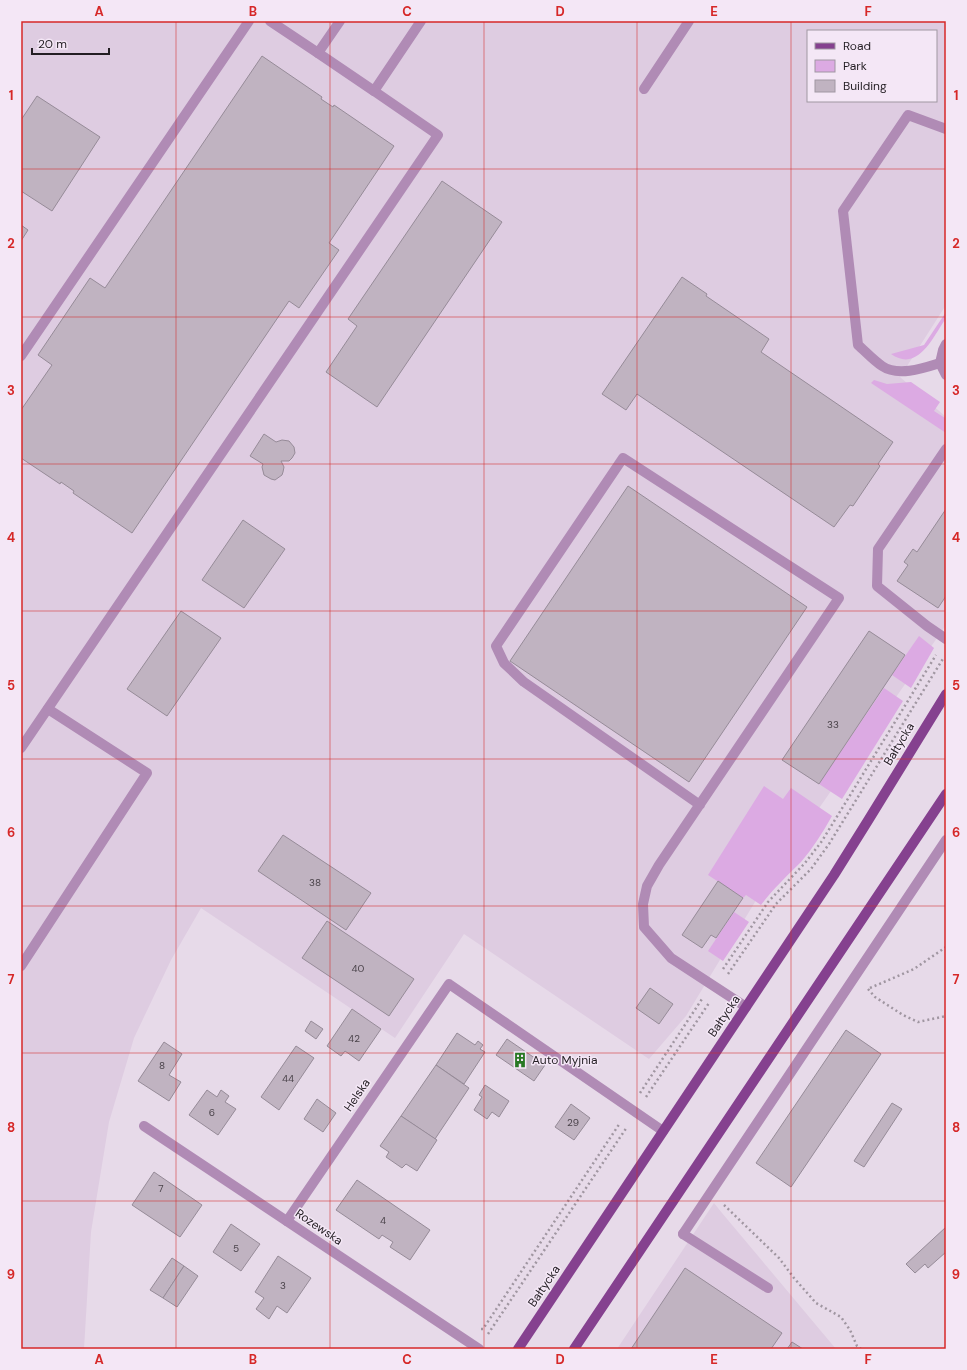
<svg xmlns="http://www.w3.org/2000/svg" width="967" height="1370" viewBox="0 0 967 1370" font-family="'DM Sans',sans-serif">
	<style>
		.built { fill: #decce1; fill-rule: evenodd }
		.green { fill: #dcaae3 }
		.building { fill: #c0b3c1; stroke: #968b98 }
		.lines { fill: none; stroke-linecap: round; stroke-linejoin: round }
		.path { stroke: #a096a1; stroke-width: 2.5; stroke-dasharray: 2 3; stroke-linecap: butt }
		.service { stroke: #b08bb5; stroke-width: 10 }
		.minor { stroke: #b08bb5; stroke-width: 10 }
		.primary { stroke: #85418f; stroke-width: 10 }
		.grid { fill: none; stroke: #d62828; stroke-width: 1; stroke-opacity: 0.55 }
		.labels { text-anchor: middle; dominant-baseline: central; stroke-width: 3; stroke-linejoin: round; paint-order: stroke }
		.number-label { font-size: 10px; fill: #4a434a }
		.street-label { font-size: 12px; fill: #231e23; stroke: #f4e7f6 }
		.poi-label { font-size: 12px; fill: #231e23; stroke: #f4e7f6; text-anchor: start }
		.neatline { fill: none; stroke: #d62828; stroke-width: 1.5 }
		.grid-label { font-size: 13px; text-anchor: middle; font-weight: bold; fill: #d62828 }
	</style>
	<rect width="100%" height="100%" fill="#e7dae9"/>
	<!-- built -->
	<g class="built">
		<path d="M21 21H946V305L900 377 946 417V625L761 892 686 1016 649 1059 464 934 395 1038 201 908 171 960 134 1038 109 1122 91 1232 84 1349H21ZM808 31H936V101H808Z"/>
		<polygon points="714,1203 722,1213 836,1349 617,1349"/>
	</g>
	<!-- green -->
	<g class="green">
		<path d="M946 312V318C933 337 918 373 891 354L924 345Z"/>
		<polygon points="874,380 887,384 911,382 940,402 934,411 945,418 946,416 946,433 871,383"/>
		<polygon points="919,636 934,648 911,688 892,675"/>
		<polygon points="884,688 903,701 842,799 819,784"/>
		<path d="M764 786 783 799 791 788 832 816C823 832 813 848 801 862 787 876 773 889 761 905L746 895 743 898 708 875Z"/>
		<polygon points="734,912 749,922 723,961 708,951"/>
	</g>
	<!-- building -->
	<g class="building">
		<polygon points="262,56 322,97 321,99 333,107 334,105 394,146 329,243 339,250 299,308 289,301 132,533 73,493 74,491 61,482 60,484 21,458 21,410 52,365 38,355 90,278 105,288"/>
		<polygon points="37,96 100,137 52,211 21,191 21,120"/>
		<polygon points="442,181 502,222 377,407 326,372 357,326 348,319"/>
		<polygon points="21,225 28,230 21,241"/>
		<polygon points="682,277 707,294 706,296 769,339 761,352 893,442 878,464 880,466 853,506 850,505 834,527 637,394 626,410 602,394"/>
		<polygon points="264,434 276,442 282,440 289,441 294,447 295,453 292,458 289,461 281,461 284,467 283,472 282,475 275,480 271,479 264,475 262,467 263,464 250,456"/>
		<polygon points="628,486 807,607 689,782 510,661"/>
		<polygon points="946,509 946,596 938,608 897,581 908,565 904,562 913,549 917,552"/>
		<polygon points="243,520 285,549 244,608 202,580"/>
		<polygon points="181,611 221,638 167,716 127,689"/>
		<polygon points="869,631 905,655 819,784 782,760"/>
		<polygon points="283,835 371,893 346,930 258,871"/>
		<polygon points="718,881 743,898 716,938 711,935 702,948 682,935"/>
		<polygon points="327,921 414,979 389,1016 302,958"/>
		<polygon points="650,988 673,1004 659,1024 636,1008"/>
		<polygon points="352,1009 381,1029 359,1061 345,1051 341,1056 327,1046"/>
		<polygon points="311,1021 323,1029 316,1039 305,1031"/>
		<polygon points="846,1030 881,1054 791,1187 756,1163"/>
		<polygon points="457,1033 475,1045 478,1041 483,1045 480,1049 485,1052 464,1084 436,1065"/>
		<polygon points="507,1039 545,1065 534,1081 496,1055"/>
		<polygon points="164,1042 182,1054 169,1075 181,1082 169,1101 138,1081"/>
		<polygon points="296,1046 314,1058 279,1110 261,1097"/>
		<polygon points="436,1065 469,1088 435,1139 401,1116"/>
		<polygon points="485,1085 509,1101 499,1117 492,1112 487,1119 474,1110 482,1097 479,1095"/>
		<polygon points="207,1090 217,1097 221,1090 229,1096 225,1102 236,1109 218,1135 189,1115"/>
		<polygon points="317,1099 336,1113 323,1132 304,1119"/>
		<polygon points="892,1103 902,1109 864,1167 854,1161"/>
		<polygon points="571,1104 590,1118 574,1140 555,1127"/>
		<polygon points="401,1116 437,1140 417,1171 406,1164 402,1168 386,1157 389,1152 380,1146"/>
		<polygon points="154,1172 202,1205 180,1237 132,1205"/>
		<polygon points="357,1180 430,1230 410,1260 390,1247 393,1242 382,1235 379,1239 336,1210"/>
		<polygon points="231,1224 260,1244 241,1271 213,1252"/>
		<polygon points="946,1227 946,1252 928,1268 925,1264 915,1273 906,1264"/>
		<polygon points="278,1256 311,1278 287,1313 277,1306 269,1319 256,1309 264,1298 255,1292"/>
		<polygon points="172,1258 184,1266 163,1298 150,1290"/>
		<polygon points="184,1266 198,1276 177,1307 163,1298"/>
		<polygon points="685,1268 782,1333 771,1349 631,1349"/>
		<polygon points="792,1342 803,1349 787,1349"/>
	</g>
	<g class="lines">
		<!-- path -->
		<g class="path">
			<polyline points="723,969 768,902 805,863 822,841 936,655"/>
			<polyline points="728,974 776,904 811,869 829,844 944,657"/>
			<polyline points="870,988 914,969 946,947"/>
			<polyline points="868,989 875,997 903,1015 918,1022 946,1016"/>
			<polyline points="640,1093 702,999"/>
			<polyline points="646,1097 709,1003"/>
			<polyline points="724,1205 779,1258 794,1278 816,1303 841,1317 850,1330 857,1346 861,1349"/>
			<polyline points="481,1329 483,1329 620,1123"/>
			<polyline points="488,1334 627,1127"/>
		</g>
		<!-- service -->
		<g class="service">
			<polyline points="270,21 318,53"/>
			<polyline points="340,21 318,53 374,91 421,21"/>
			<polyline points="644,89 689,21"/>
			<polyline points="946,344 943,350 940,363 946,375"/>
			<polyline points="21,356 249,21"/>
			<path d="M940 363C924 368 898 377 882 366 873 360 866 352 858 345L843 211 908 115 946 129"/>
			<polyline points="946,449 878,549 877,586 927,626 946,639"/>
			<polyline points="21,748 438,135 374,91"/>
			<polyline points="700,805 524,682 504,663 496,646 623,458 839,598 659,865 647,886 643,904 644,927 671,958 746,1007"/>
			<polyline points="21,966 147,773 48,709"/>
			<polyline points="683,1234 768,1288"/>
		</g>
		<!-- minor -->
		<g class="minor">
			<polyline points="144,1126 479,1349"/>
			<polyline points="287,1221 449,984 663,1131"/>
			<polyline points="683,1234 946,840"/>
		</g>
		<!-- primary -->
		<g class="primary">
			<polyline points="518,1349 834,875 869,819 946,694"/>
			<polyline points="574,1349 946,794"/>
		</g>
	</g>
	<!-- grid -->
	<path class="grid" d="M176 21V1349M330 21V1349M484 21V1349M637 21V1349M791 21V1349M21 169H946M21 317H946M21 464H946M21 611H946M21 759H946M21 906H946M21 1053H946M21 1201H946"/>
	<!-- icons -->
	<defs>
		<symbol id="building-bare" viewBox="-9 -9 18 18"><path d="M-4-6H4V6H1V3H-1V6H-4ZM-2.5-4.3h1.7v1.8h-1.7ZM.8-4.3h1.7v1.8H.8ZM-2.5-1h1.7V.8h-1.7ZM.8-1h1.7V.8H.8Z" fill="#277823" stroke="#f4e7f6" stroke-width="2.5" paint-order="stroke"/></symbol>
	</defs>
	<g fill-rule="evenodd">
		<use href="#building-bare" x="509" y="1049" width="22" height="22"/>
	</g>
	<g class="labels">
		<!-- number labels -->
		<g class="number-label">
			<text x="833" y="724">33</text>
			<text x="315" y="882">38</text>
			<text x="358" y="968">40</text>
			<text x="354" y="1038">42</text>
			<text x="162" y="1065">8</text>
			<text x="288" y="1078">44</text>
			<text x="212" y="1112">6</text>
			<text x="573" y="1122">29</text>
			<text x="161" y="1188">7</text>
			<text x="383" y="1220">4</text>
			<text x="236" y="1248">5</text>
			<text x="283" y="1285">3</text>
		</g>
		<!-- street labels -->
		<g class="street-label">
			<text transform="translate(899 744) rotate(-59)">Bałtycka</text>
			<text transform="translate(724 1016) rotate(-56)">Bałtycka</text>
			<text transform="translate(357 1095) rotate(-56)">Helska</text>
			<text transform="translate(319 1227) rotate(34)">Rozewska</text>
			<text transform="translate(544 1286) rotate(-56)">Bałtycka</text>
		</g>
		<!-- poi labels -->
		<g class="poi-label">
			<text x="532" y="1060">Auto Myjnia</text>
		</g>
	</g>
	<!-- border -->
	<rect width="967" height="1370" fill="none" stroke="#f4e7f6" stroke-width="44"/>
	<!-- legend -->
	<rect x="807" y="30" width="130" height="72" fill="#f4e7f6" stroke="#a097a2"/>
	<rect x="815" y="43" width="20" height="6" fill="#85418f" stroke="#a097a2"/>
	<text x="843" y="50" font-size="12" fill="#231e23">Road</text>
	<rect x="815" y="60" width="20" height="12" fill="#dcaae3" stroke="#a097a2"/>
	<text x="843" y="70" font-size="12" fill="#231e23">Park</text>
	<rect x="815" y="80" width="20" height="12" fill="#c0b3c1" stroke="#a097a2"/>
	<text x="843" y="90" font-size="12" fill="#231e23">Building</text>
	<!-- scale -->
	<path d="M32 48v6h77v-6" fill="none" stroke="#231e23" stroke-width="2"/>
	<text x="38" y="48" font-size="12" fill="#231e23" stroke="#f4e7f6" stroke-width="3" paint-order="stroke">20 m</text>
	<rect x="22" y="22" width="923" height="1326" class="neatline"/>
	<g class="grid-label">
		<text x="99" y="16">A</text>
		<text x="253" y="16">B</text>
		<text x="407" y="16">C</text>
		<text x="560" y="16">D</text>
		<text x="714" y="16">E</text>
		<text x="868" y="16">F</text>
		<text x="11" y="100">1</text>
		<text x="956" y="100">1</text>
		<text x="11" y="248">2</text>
		<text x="956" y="248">2</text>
		<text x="11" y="395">3</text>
		<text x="956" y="395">3</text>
		<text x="11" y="542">4</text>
		<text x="956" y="542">4</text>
		<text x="11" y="690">5</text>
		<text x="956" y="690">5</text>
		<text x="11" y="837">6</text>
		<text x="956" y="837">6</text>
		<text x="11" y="984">7</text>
		<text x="956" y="984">7</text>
		<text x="11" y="1132">8</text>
		<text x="956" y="1132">8</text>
		<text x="11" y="1279">9</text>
		<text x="956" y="1279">9</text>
		<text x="99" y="1364">A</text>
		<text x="253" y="1364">B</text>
		<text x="407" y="1364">C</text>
		<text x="560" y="1364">D</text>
		<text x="714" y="1364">E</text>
		<text x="868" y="1364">F</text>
	</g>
</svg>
